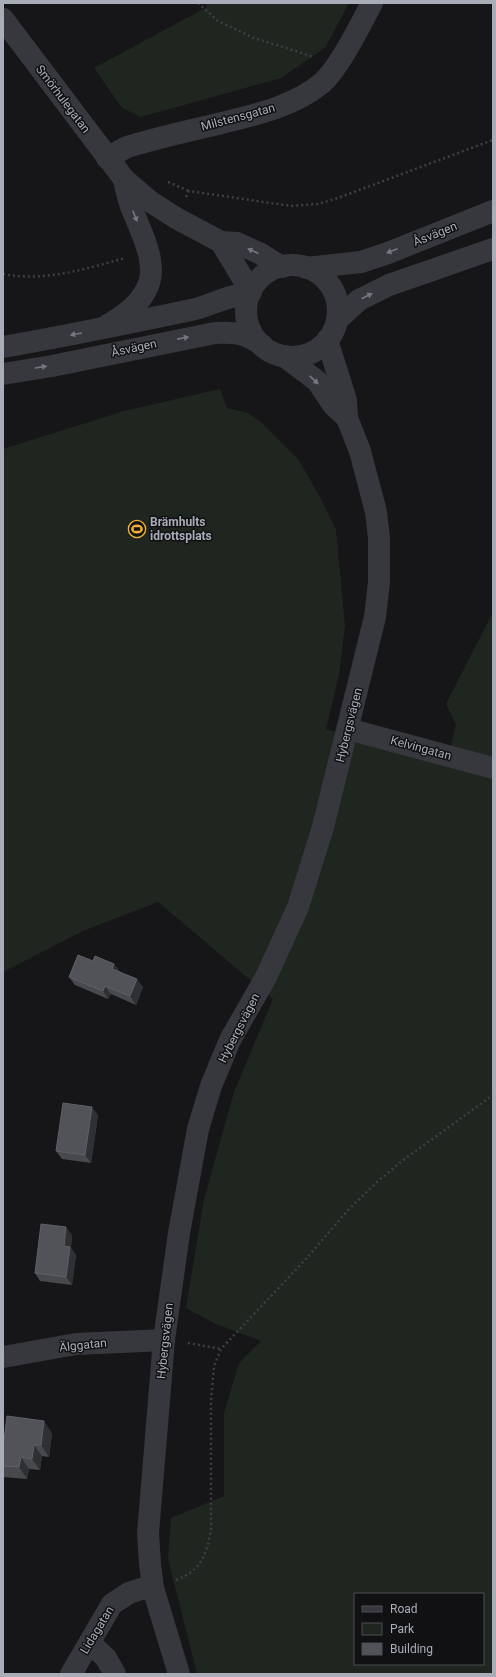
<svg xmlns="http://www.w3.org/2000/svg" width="496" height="1677" viewBox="0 0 496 1677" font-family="Roboto,sans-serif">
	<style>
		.green { fill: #1e261f; fill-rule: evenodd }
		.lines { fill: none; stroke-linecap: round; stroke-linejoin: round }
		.path { stroke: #3d3f44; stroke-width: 2.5; stroke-dasharray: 2 3; stroke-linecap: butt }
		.minor { stroke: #37383d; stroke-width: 22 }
		.wall { fill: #47494d }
		.shaded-wall { fill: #2f3033 }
		.building { fill: #525359; stroke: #5f6168 }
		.oneway { fill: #757881 }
		.labels { text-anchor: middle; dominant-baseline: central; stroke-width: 3; stroke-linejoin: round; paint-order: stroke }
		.street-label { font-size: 12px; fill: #a8adb8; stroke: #111113 }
		.poi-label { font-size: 12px; font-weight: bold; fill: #a8adb8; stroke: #111113; text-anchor: start }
	</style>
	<rect width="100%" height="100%" fill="#161618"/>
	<!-- green -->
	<g class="green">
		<polygon points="205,3 349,3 325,48 281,78 141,117 122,108 94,68 207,7"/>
		<path d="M220 389 227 408 248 413 261 422 298 459 320 497 336 530 345 625 339 675 326 729 446 765 456 725 446 704 493 612V1674H197L168 1559 171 1518 224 1496V1413L239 1363 261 1341 216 1324 186 1308 204 1199 234 1092 273 999 158 902 83 931 3 972V449L124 411ZM355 1594H483V1664H355Z"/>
	</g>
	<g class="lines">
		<!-- path -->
		<g class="path">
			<polyline points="198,3 218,21 254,38 314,57"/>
			<polyline points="168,182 189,191"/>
			<polyline points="186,197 189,191 291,206 318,204 338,198 493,140"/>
			<path d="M3 274C44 282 86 269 125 258"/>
			<polyline points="188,1343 221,1349"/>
			<path d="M176 1580C202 1570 206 1555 211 1530V1400L214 1366 221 1349 305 1260 349 1209 377 1182 402 1161 493 1095"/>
		</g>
		<!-- minor -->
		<g class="minor">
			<polyline points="3,19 124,179 151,202 176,218 221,242 237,243 259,253 282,267"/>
			<path d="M107 158 127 147C157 138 187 131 218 124 254 115 293 107 322 83 340 67 360 25 372 3"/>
			<polyline points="221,242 251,292"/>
			<circle cx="292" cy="311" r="46"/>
			<polyline points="306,268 361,262 388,253 493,211"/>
			<polyline points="337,320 359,300 389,285 493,249"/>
			<path d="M108 325C123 316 138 306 146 290 160 266 141 232 132 209 128 199 126 189 124 179"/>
			<path d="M3 347C66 336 129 323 191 310 211 306 229 294 249 294"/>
			<polyline points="284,356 317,381 334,406 347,418"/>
			<path d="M3 374 52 366 215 333C235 332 245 333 262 345"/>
			<polyline points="348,729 493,768"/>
			<polyline points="3,1357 76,1344 164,1340"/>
			<polyline points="90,1643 106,1658 115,1674"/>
			<polyline points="71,1674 112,1604 129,1593 141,1589 153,1588"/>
			<polyline points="179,1674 153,1588 150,1564 148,1533 164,1340 179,1233 198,1129 211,1086 230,1040 266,977 298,907 323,827 375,617 379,582 379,538 376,512 360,451 347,418 346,400 327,340"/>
		</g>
	</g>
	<!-- wall -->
	<g class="wall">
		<polygon points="93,961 114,964 120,972 143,987 136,1005 111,994 108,999 75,985 69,977"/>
		<polygon points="98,1115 91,1163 62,1159 56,1151"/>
		<polygon points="72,1235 71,1248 76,1255 72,1285 40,1281 35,1273"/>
		<polygon points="52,1433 49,1457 42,1456 40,1470 29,1469 27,1479 3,1477 3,1448"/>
	</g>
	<!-- shaded-wall -->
	<g class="shaded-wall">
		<polygon points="114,964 120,972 112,969"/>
		<polygon points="137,979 143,987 136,1005 130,996"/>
		<polygon points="105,986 111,994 108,999 103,991"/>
		<polygon points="92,1107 98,1115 91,1163 85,1155"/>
		<polygon points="66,1227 72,1235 71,1248 76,1255 72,1285 66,1277 64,1246"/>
		<polygon points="44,1421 52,1433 49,1457 41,1445"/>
		<polygon points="34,1445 42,1456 40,1470 32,1459"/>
		<polygon points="21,1457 29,1469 27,1479 19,1467"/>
	</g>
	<!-- building -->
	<g class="building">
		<polygon points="78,955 93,961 95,956 114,964 112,969 137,979 130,996 105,986 103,991 69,977"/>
		<polygon points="63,1103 92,1107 85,1155 56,1151"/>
		<polygon points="41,1224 66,1227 64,1246 70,1247 66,1277 35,1273"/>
		<polygon points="7,1416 44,1421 41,1445 34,1445 32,1459 21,1457 19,1467 3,1466 3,1448"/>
	</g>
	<!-- one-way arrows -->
	<defs><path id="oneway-solid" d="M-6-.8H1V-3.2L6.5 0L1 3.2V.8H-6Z"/></defs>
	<g class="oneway">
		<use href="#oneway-solid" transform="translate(135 216) rotate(68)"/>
		<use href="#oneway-solid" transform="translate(253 251) rotate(-156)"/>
		<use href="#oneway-solid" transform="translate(392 251) rotate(159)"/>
		<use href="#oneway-solid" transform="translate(367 296) rotate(-27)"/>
		<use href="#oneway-solid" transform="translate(76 334) rotate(170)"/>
		<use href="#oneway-solid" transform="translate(183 338) rotate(-11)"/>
		<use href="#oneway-solid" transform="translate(41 367) rotate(-9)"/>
		<use href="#oneway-solid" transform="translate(314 380) rotate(43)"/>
	</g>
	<!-- icons -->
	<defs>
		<symbol id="stadium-ring" viewBox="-11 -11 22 22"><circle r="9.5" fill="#111113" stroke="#f2b134" stroke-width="1.5"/><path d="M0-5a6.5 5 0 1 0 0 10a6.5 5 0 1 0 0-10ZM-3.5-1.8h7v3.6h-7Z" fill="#f2b134"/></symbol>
	</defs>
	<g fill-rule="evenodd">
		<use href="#stadium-ring" x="127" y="519" width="20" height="20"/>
	</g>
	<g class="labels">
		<!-- street labels -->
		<g class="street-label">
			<text transform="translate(63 99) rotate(53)">Smörhulegatan</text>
			<text transform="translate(238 117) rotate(-15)">Milstensgatan</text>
			<text transform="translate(435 234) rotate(-22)">Åsvägen</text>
			<text transform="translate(134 348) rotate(-12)">Åsvägen</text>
			<text transform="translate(349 725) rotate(-76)">Hybergsvägen</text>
			<text transform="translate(421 748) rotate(15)">Kelvingatan</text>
			<text transform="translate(239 1028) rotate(-63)">Hybergsvägen</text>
			<text transform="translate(165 1341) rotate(-84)">Hybergsvägen</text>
			<text transform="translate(83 1345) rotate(-6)">Älggatan</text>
			<text transform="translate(97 1630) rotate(-59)">Lidagatan</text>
		</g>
		<!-- poi labels -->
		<g class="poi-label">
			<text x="150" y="522">Brämhults<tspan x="150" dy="14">idrottsplats</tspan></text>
		</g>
	</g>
	<!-- border -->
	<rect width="496" height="1677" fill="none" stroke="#a8adb8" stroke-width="8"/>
	<!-- legend -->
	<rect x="354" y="1593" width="130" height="72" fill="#111113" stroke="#4d4f55"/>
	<rect x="362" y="1606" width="20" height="6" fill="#37383d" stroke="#4d4f55"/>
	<text x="390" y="1613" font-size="12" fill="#a8adb8">Road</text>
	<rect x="362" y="1623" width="20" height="12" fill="#1e261f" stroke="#4d4f55"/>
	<text x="390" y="1633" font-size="12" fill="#a8adb8">Park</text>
	<rect x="362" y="1643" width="20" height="12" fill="#525359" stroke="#4d4f55"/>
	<text x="390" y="1653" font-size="12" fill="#a8adb8">Building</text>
</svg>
